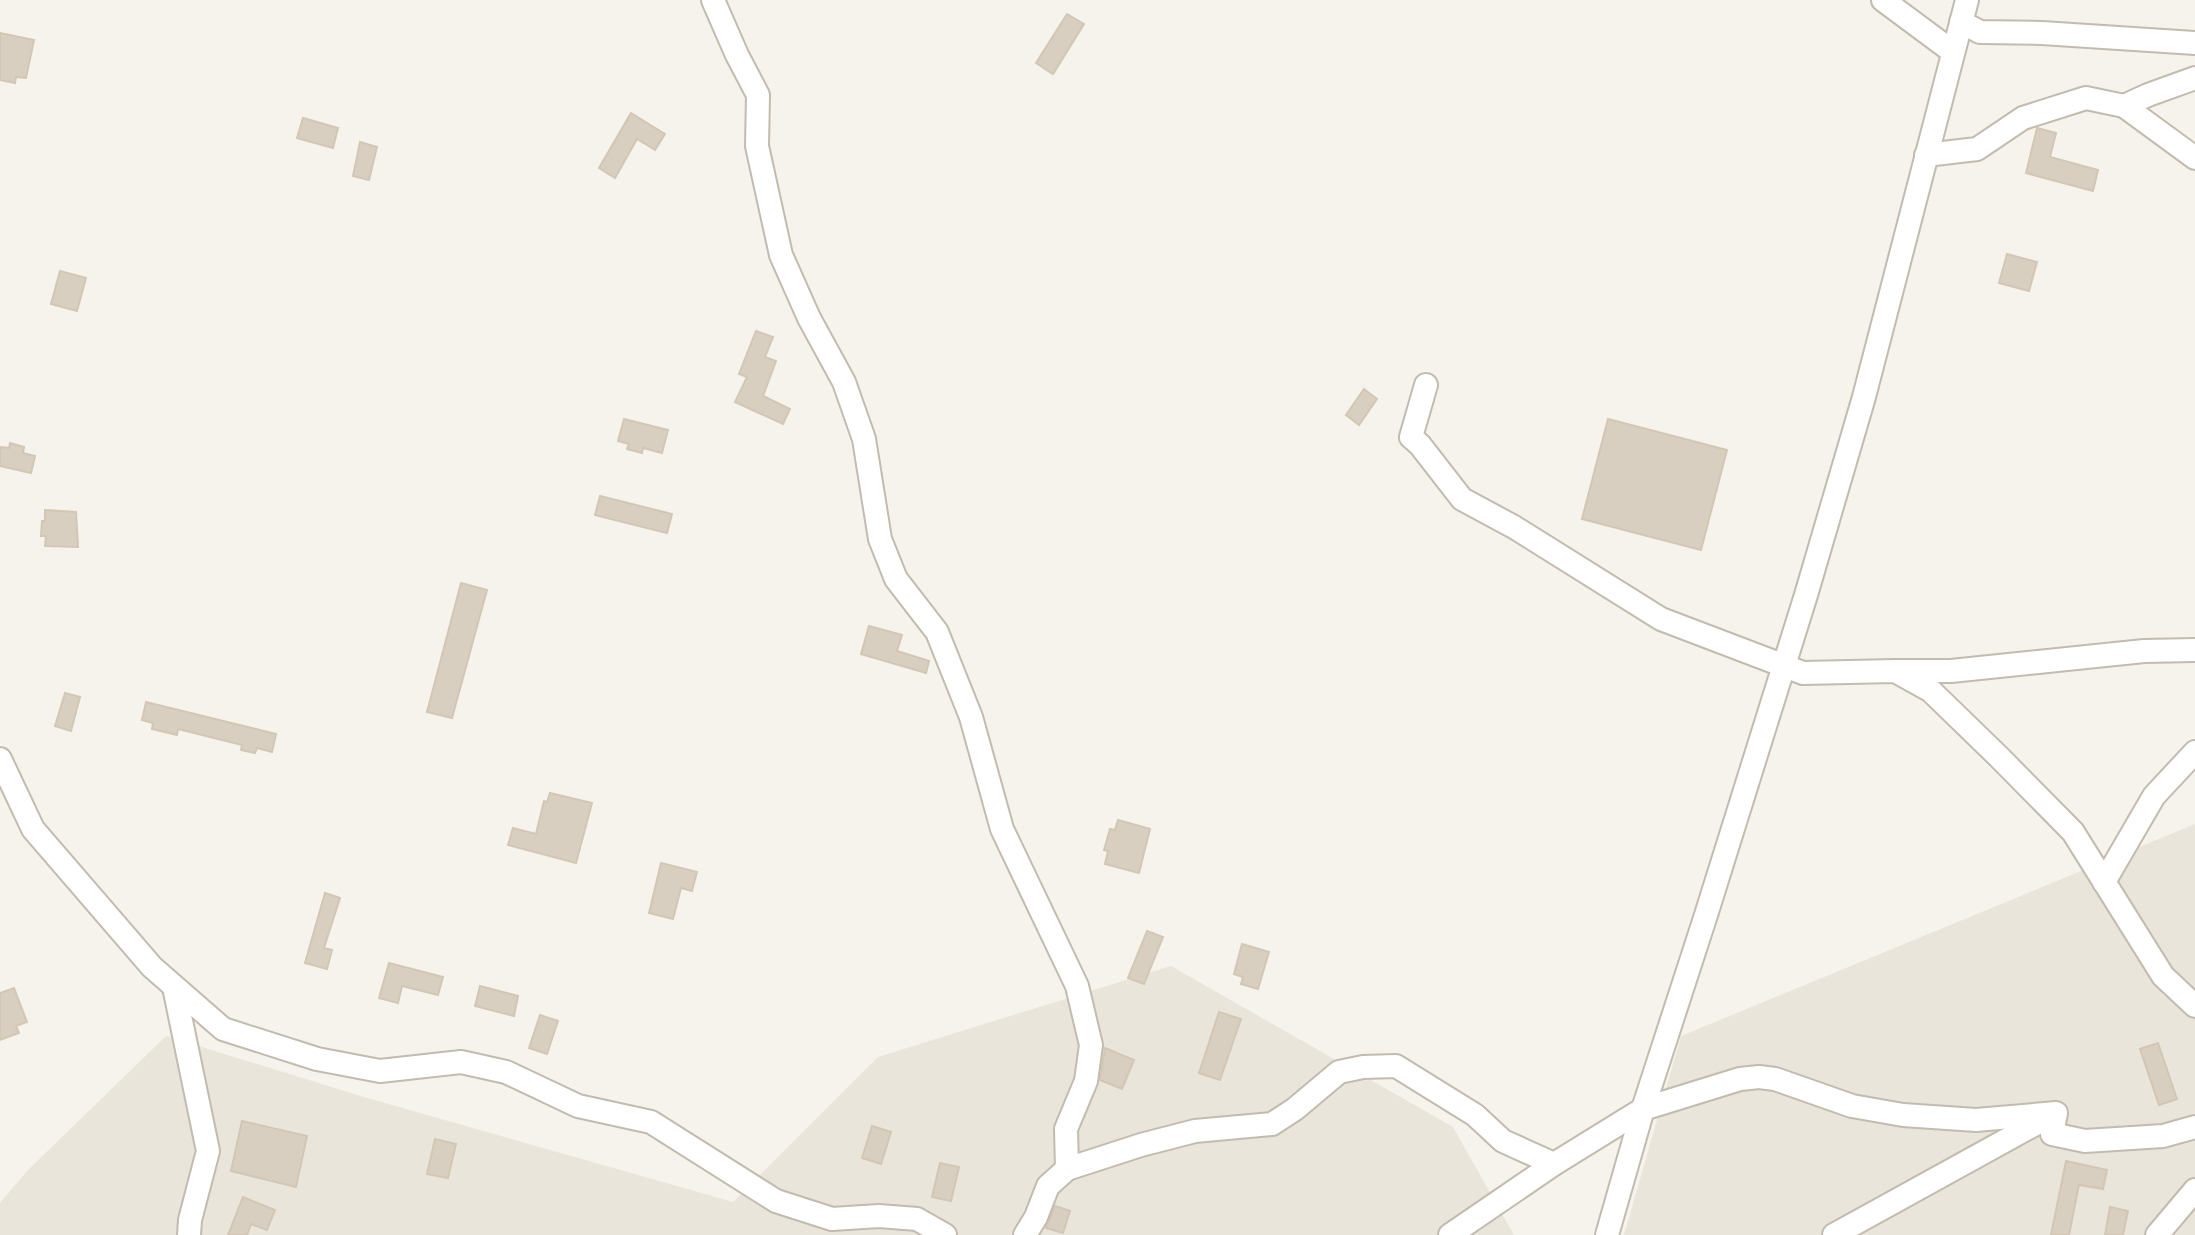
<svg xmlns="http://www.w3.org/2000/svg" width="2195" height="1235" viewBox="0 0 2195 1235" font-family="'Varela Round',sans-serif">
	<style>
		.residential { fill: #eae5da }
		.building { fill: #d8cfc1; stroke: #d3c7b4; stroke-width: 2 }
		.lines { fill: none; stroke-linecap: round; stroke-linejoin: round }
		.minor-casing { stroke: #c2bbae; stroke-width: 26 }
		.minor { stroke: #fff; stroke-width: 22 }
	</style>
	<rect width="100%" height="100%" fill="#f6f3ec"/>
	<!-- residential -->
	<g class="residential">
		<polygon points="2195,824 2195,1235 1624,1235 1681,1036"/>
		<polygon points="1171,966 1453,1127 1514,1235 0,1235 0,1203 27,1171 166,1036 364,1097 733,1202 878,1057"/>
	</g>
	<!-- building -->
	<g class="building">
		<polygon points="1067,14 1084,24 1053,74 1036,63"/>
		<polygon points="0,33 34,40 26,78 16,77 15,83 0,80"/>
		<polygon points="631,113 665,134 655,150 637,139 615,178 599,168"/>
		<polygon points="303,118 338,128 333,148 297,138"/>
		<polygon points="2037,128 2056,133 2050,157 2098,170 2093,191 2026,173"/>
		<polygon points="360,142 377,147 369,180 353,176"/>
		<polygon points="2007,254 2037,262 2029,291 1999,283"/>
		<polygon points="60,271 86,278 77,311 51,304"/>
		<polygon points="756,331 773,337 765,357 776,361 763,396 790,409 783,424 735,402 747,377 739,374"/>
		<polygon points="1364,389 1377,399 1359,425 1346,415"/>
		<polygon points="624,419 668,430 662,453 643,448 642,453 627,449 629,444 618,441"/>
		<polygon points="1608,419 1727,450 1701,550 1582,519"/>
		<polygon points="10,443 24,447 23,453 35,456 31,473 0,466 0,447 9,448"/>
		<polygon points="600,496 672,514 667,533 595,515"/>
		<polygon points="45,510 76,512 78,547 45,546 46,536 41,536 42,521 45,521"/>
		<polygon points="461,583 487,590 452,718 427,712"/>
		<polygon points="869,626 902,635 897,651 929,661 926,673 861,654"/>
		<polygon points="65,693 80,697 71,731 55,726"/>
		<polygon points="146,702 276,734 272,752 257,748 255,753 241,750 242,745 178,729 177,735 152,729 153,723 142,720"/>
		<polygon points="550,793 592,803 576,863 508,845 513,828 536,834 544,801 547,802"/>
		<polygon points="1118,820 1150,829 1139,873 1105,864 1108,851 1104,850 1110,829 1115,830"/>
		<polygon points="661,863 697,872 692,891 681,888 673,919 649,913"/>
		<polygon points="325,893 340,898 324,948 332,950 327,969 305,963"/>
		<polygon points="1147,931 1163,937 1144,984 1128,978"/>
		<polygon points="1242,944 1269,952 1258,989 1241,984 1243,977 1234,974"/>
		<polygon points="389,963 443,977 438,995 402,986 398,1003 379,998"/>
		<polygon points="480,986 518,996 514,1016 475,1006"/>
		<polygon points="14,988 27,1022 16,1026 19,1033 0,1040 0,993"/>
		<polygon points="1219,1012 1241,1019 1220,1080 1199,1073"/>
		<polygon points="540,1015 558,1021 547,1054 529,1048"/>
		<polygon points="2158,1043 2177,1099 2159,1105 2140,1049"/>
		<polygon points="1105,1048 1134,1060 1122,1089 1100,1080"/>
		<polygon points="242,1121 307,1136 296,1187 231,1171"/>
		<polygon points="872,1126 891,1132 881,1164 862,1158"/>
		<polygon points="435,1139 456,1144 448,1178 427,1174"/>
		<polygon points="2066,1161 2107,1170 2103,1189 2079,1185 2069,1235 2051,1235"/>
		<polygon points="940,1163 959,1167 951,1201 932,1197"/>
		<polygon points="243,1197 275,1210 267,1230 251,1224 247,1235 228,1235"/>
		<polygon points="1055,1206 1070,1211 1063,1233 1046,1228"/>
		<polygon points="2110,1207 2128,1211 2123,1235 2105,1235"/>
	</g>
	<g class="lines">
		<defs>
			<g id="minor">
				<polyline points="713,0 737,55 758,95 757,146 781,255 809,318 844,382 864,439 880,539 896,579 937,632 971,717 1002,829 1077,986 1091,1045 1086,1081 1066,1129 1067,1169"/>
				<polyline points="1883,0 1953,52"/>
				<polyline points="1961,22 1980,32 2042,33 2195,43"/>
				<polyline points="2124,106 2148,95 2195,78"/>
				<polyline points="1926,155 1977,149 2023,118 2086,98 2124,106 2195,158"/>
				<polyline points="1426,385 1411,437 1420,445 1462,499 1514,527 1661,619 1803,673 1895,671 1931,691 2000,758 2073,832 2163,976 2195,1006"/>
				<polyline points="1897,671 1951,671 2144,651 2195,650"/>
				<polyline points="0,759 33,829 152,967 223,1029 317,1059 380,1071 461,1062 506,1072 578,1106 651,1122 776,1201 832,1219 879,1216 917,1219 945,1235"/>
				<polyline points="2104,882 2154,796 2195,752"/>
				<polyline points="174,987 208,1151 190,1220 189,1235"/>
				<polyline points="1025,1235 1036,1217 1048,1186 1067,1169 1141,1145 1195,1131 1272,1124 1295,1109 1339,1072 1363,1067 1396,1066 1475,1115 1503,1141 1554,1164 1643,1109 1740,1079 1759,1077 1775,1079 1852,1106 1903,1115 1976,1120 2056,1113 2052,1134 2085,1141 2163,1136 2195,1127"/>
				<polyline points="1450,1235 1554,1164"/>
				<polyline points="1607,1235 1643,1109 1706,915 1806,595 1864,397 1967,0"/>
				<polyline points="1834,1235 2048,1117"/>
				<polyline points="2157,1235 2195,1190"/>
			</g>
		</defs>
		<!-- minor casing -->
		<use href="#minor" class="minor-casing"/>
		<!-- minor -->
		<use href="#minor" class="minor"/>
	</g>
</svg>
